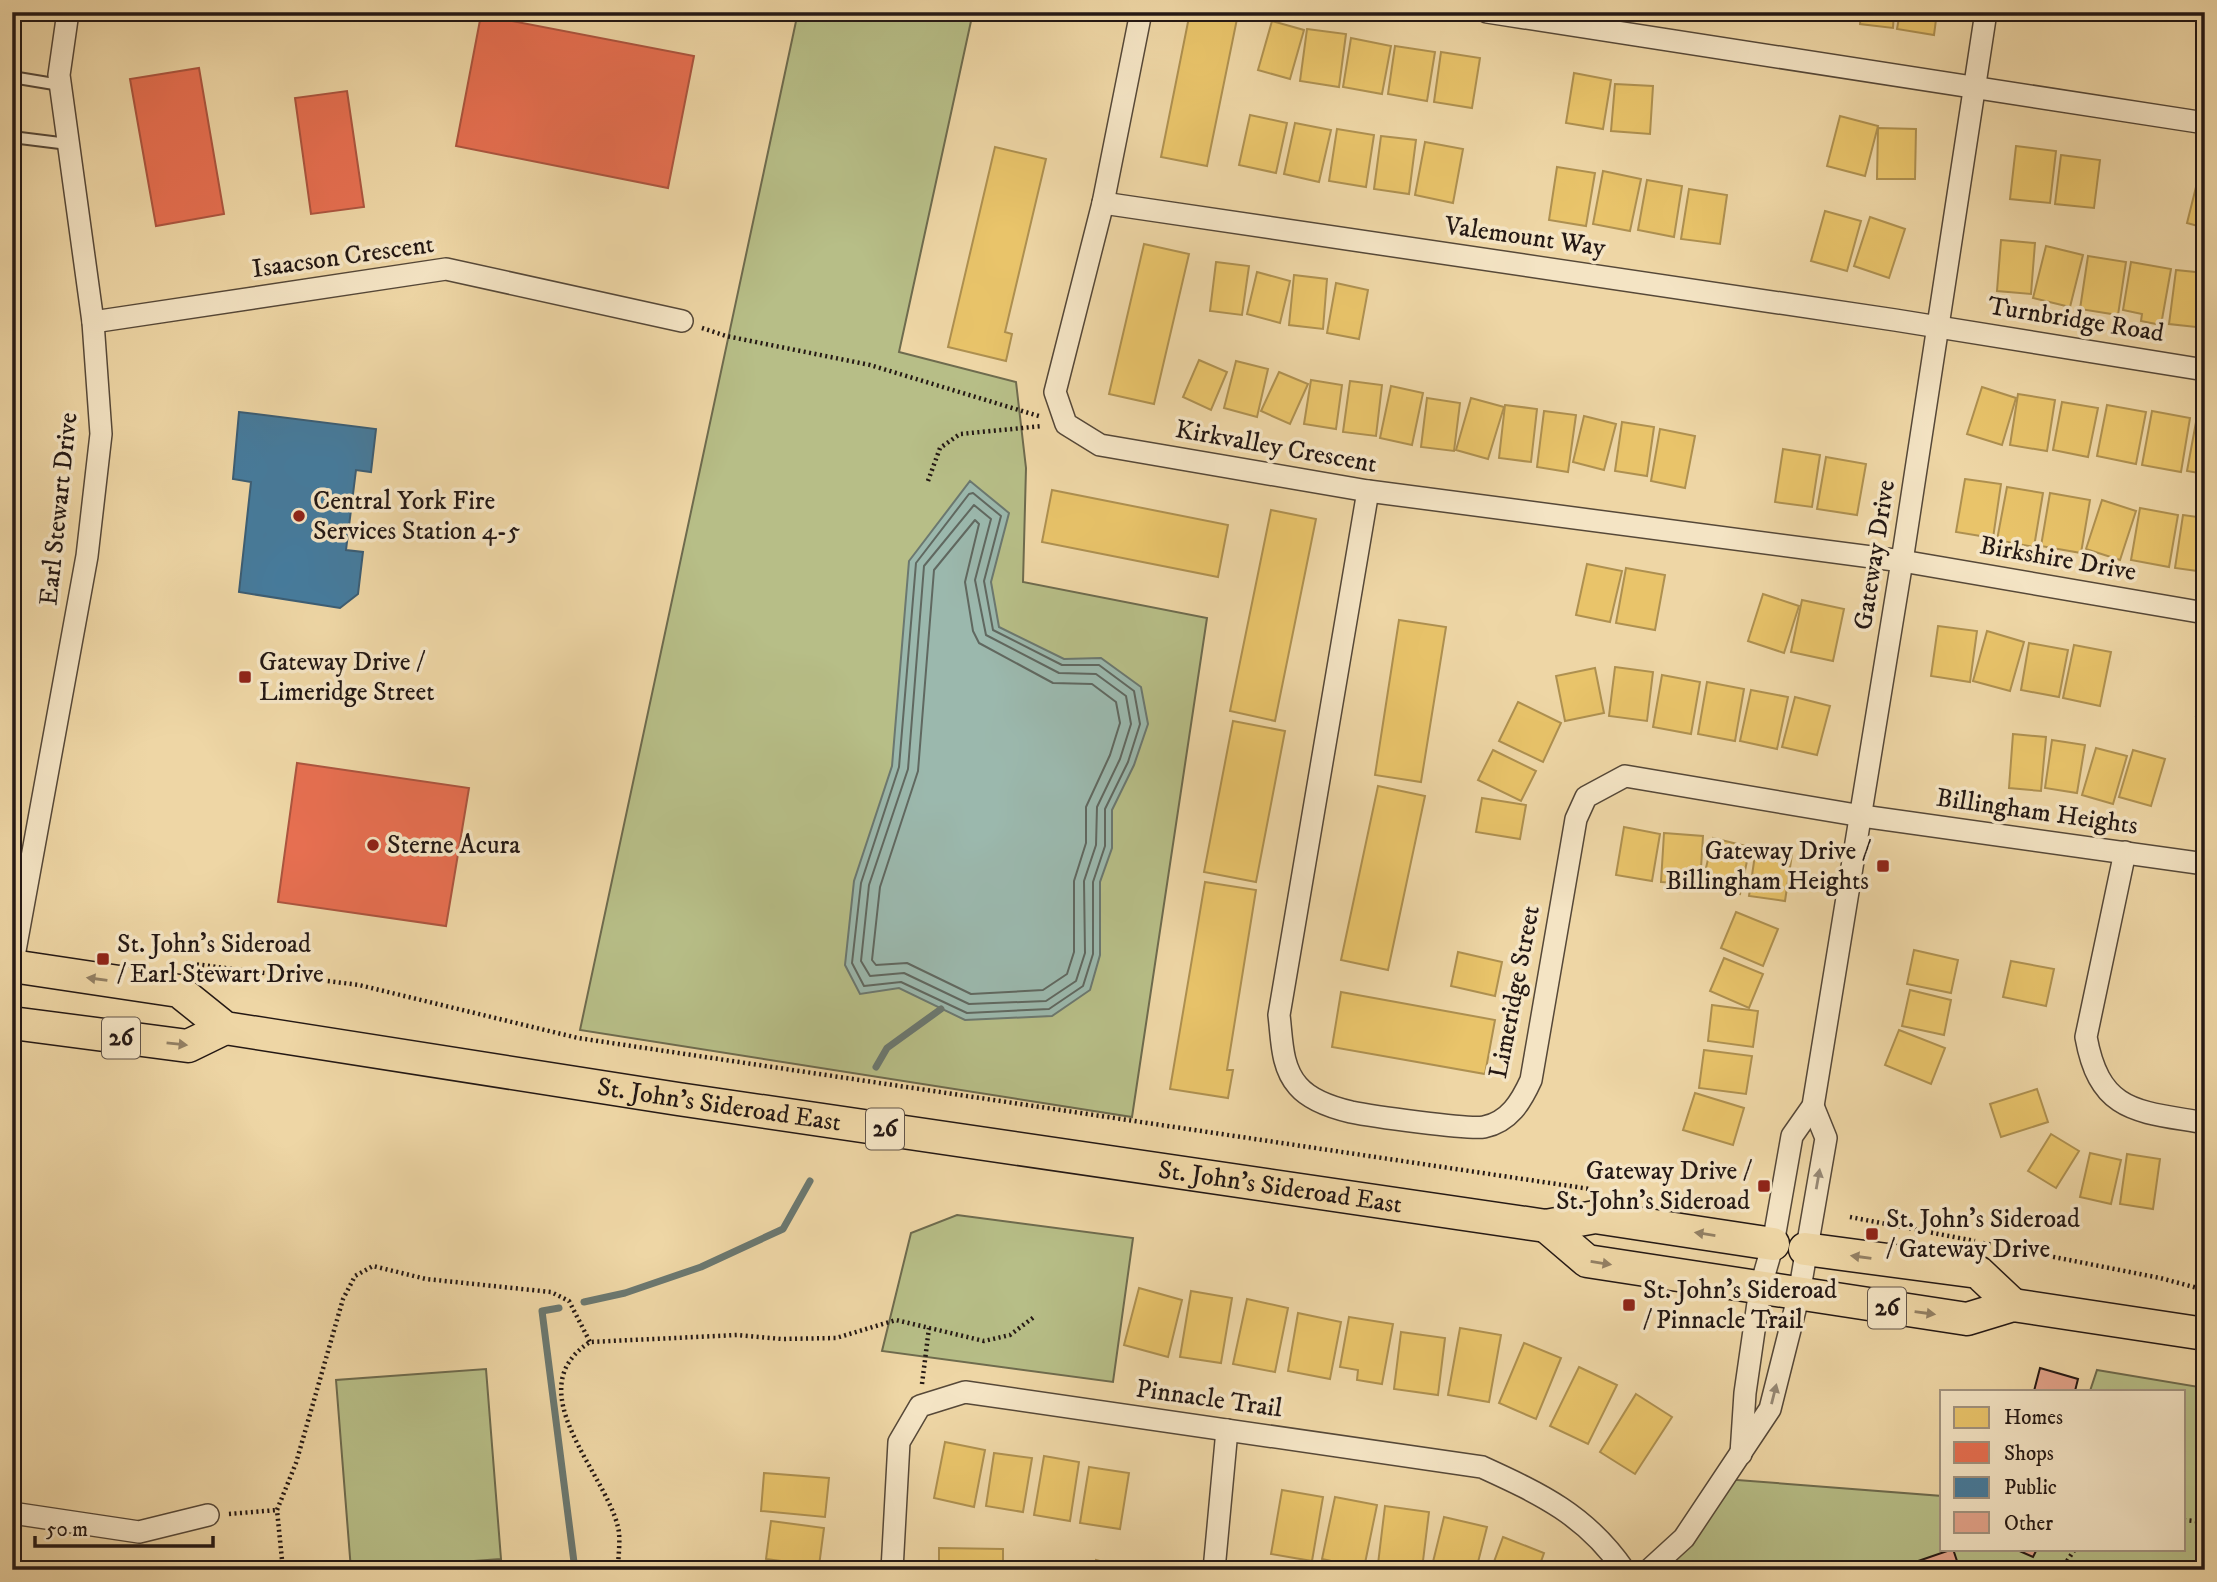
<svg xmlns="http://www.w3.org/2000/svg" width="2217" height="1582" viewBox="0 0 2217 1582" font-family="'IM FELL DW Pica',serif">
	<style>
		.green { fill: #b7be87; stroke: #6e6b4e; stroke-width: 2 }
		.water { fill: #9bb8ad; stroke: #6b7870; stroke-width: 2 }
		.homes { fill: #e9c46a; stroke: #ae9050; stroke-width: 2 }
		.shops { fill: #e76f51; stroke: #ac553f; stroke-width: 2 }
		.public { fill: #457b9d; stroke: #3b5d74; stroke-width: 2 }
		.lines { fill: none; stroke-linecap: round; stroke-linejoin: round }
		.shore { stroke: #606860; stroke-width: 2 }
		.stream { stroke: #6b7870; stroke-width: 7 }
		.building { fill: #e3a38a; stroke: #241814; stroke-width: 2 }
		.lane-casing { stroke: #564838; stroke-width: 14 }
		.street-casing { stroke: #564838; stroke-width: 24 }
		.primary-casing { stroke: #241814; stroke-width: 35 }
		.path { stroke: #241814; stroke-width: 4.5; stroke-dasharray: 2 3.5; stroke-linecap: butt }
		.lane { stroke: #f4e4c4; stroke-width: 10 }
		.street { stroke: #f4e4c4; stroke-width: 21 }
		.primary { stroke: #eed6a5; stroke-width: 32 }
		.oneway { fill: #938064 }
		.oneway2 { fill: #968875 }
		.poi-dot { fill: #8f2418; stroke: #f4e4c4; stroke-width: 2.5 }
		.labels { text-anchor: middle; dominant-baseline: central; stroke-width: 7; stroke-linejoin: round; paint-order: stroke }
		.shield { fill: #f4e4c4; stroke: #625549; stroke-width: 2 }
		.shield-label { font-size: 24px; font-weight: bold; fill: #241814 }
		.street-label { font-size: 26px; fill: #241814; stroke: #f4e4c4 }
		.poi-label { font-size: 26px; fill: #241814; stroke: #f4e4c4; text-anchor: start }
	</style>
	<rect width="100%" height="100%" fill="#eed6a5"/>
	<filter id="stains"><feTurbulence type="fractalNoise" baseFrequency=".00286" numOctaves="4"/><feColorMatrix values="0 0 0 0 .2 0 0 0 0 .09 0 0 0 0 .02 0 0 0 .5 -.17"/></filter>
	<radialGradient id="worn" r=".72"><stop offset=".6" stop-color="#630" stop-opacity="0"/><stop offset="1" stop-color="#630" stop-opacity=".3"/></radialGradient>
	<!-- green -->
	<g class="green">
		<polygon points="798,12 973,12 899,352 1016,382 1026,468 1023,582 1207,618 1132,1117 580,1030"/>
		<polygon points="957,1215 1133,1238 1113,1382 882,1351 911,1233"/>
		<polygon points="486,1369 501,1559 351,1570 336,1380"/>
		<polygon points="2097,1370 2205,1388 2205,1570 1658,1570 1724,1479 1942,1496 1942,1549 2184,1549 2184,1391 2090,1391"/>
	</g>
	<!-- water -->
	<polygon class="water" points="970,481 1009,513 991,582 999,627 1064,659 1101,658 1141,687 1148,724 1134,765 1112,810 1112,848 1100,882 1100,955 1090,990 1052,1016 965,1020 899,988 860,994 845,965 854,881 892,766 909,561"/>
	<!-- homes -->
	<g class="homes">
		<polygon points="1190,12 1238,14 1207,166 1161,157"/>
		<polygon points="1820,12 1853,12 1852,18 1820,15"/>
		<polygon points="1861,12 1894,12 1893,28 1860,24"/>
		<polygon points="1900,12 1937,12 1934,35 1897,29"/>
		<polygon points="1272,21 1304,30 1290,79 1258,70"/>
		<polygon points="1307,29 1346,34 1339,87 1300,81"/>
		<polygon points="1351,38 1391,46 1382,94 1343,87"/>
		<polygon points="1395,46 1435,52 1427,101 1388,94"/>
		<polygon points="1441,52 1480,58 1472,108 1434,102"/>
		<polygon points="1574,73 1611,80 1603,129 1566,123"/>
		<polygon points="1615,84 1653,86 1650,134 1611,131"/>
		<polygon points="1250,115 1287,123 1276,173 1239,165"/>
		<polygon points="1840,116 1878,126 1865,176 1827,166"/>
		<polygon points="1295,123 1331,130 1319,182 1284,174"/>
		<polygon points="1878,128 1916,129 1915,179 1877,179"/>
		<polygon points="1337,129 1374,135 1366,187 1329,181"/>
		<polygon points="1381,136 1416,140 1409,194 1374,189"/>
		<polygon points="1425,142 1463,149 1453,203 1415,195"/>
		<polygon points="2016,146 2056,151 2050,203 2010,199"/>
		<polygon points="995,147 1046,159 1005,332 1012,334 1006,361 948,347"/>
		<polygon points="2061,155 2100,160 2094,208 2055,204"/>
		<polygon points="1557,167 1595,173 1586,226 1549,220"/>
		<polygon points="1603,171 1641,179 1630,231 1593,224"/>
		<polygon points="2200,171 2205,173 2205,228 2187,223"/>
		<polygon points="1647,180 1682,186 1674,237 1638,230"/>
		<polygon points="1689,189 1727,195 1720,244 1681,239"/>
		<polygon points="1825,211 1861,221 1847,271 1811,261"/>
		<polygon points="1870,217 1905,229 1889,278 1854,266"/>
		<polygon points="2001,240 2035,243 2031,294 1997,291"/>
		<polygon points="1144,244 1189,254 1154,404 1109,394"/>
		<polygon points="2046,246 2083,255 2070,307 2033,298"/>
		<polygon points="2088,256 2126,262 2118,315 2080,309"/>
		<polygon points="1216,262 1249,266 1242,315 1210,311"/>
		<polygon points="2131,262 2171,269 2161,325 2141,321 2142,314 2123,310"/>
		<polygon points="2176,270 2205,273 2205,328 2169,324"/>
		<polygon points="1257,272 1290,281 1280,323 1247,314"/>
		<polygon points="1294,275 1327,279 1323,329 1289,325"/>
		<polygon points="1336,283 1368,290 1359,339 1327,333"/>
		<polygon points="1199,360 1227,372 1211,410 1183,397"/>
		<polygon points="1236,361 1268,369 1257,417 1224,408"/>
		<polygon points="1279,372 1308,384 1290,424 1261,411"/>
		<polygon points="1311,380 1342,385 1336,429 1304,424"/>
		<polygon points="1350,381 1382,385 1376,436 1343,432"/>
		<polygon points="1391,386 1423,393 1412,445 1380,438"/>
		<polygon points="1982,387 2016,398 2002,445 1967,434"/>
		<polygon points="2018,394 2055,400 2047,451 2010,445"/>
		<polygon points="1427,398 1460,403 1454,451 1421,447"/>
		<polygon points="1471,398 1504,407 1488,459 1456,450"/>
		<polygon points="2062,402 2098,408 2088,457 2053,450"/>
		<polygon points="1505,405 1537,409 1531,462 1499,458"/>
		<polygon points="2107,405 2146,412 2136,464 2097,456"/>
		<polygon points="1544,411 1576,415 1568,472 1537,467"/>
		<polygon points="2152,411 2190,418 2181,472 2142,465"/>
		<polygon points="1584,416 1616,424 1604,470 1573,462"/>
		<polygon points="1622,422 1654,427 1647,476 1615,471"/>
		<polygon points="2196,422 2205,423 2205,474 2187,471"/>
		<polygon points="1660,429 1695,436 1685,488 1651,481"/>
		<polygon points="1783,449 1820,455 1812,507 1775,502"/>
		<polygon points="1826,457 1866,464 1857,515 1817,509"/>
		<polygon points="1965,479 2001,484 1993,538 1956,532"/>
		<polygon points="2007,487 2043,493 2034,547 1997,540"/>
		<polygon points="1052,490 1228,525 1218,577 1042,542"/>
		<polygon points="2050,493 2090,500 2081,553 2041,546"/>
		<polygon points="2102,500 2136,511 2120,560 2086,549"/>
		<polygon points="2140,508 2178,515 2169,567 2131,560"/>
		<polygon points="1271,510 1316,519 1275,721 1230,711"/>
		<polygon points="2183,515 2205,518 2205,572 2175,568"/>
		<polygon points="1587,564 1622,571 1610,622 1576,615"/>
		<polygon points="1626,568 1665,575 1655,630 1616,623"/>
		<polygon points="1763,594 1799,606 1784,653 1748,641"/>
		<polygon points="1802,600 1844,609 1833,661 1791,652"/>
		<polygon points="1399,620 1446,627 1421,782 1375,775"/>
		<polygon points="1938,626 1977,631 1970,682 1931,676"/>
		<polygon points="1987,631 2024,642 2010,691 1973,681"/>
		<polygon points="2029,643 2068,650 2059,697 2021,690"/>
		<polygon points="2074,645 2111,652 2100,706 2063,698"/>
		<polygon points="1615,667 1653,672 1647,721 1609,716"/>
		<polygon points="1595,668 1604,713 1565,721 1556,676"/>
		<polygon points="1662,675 1700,682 1691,734 1653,727"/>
		<polygon points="1707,682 1744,689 1735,741 1698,734"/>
		<polygon points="2205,684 2205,718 2196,716"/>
		<polygon points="1751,690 1788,697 1777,749 1740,741"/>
		<polygon points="1795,697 1830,706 1817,755 1782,747"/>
		<polygon points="1518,702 1561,723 1543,762 1499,741"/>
		<polygon points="1233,721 1285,731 1256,882 1204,872"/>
		<polygon points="2013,734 2046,737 2041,791 2009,788"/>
		<polygon points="2052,740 2085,745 2077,793 2045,788"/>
		<polygon points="2096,748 2127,756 2113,804 2082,795"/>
		<polygon points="1493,750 1536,771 1521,801 1478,780"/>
		<polygon points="2133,750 2165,759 2151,806 2119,797"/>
		<polygon points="1378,786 1425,796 1388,970 1341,960"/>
		<polygon points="1482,798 1526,805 1520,839 1476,832"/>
		<polygon points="1624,827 1660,834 1652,881 1616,875"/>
		<polygon points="1664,833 1703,836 1700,884 1661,882"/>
		<polygon points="1713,838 1750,847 1740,894 1702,885"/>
		<polygon points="1756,848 1792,854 1785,901 1749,896"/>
		<polygon points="1205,882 1256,890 1227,1070 1233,1070 1228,1098 1170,1089"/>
		<polygon points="1736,912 1778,929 1763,966 1721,948"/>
		<polygon points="1914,950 1958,960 1951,993 1907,984"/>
		<polygon points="1458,952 1502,962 1495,996 1451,986"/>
		<polygon points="1724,958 1763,974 1749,1008 1710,991"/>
		<polygon points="2011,961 2054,969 2046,1006 2003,997"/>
		<polygon points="1910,990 1951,1000 1944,1035 1902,1026"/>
		<polygon points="1341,992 1495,1020 1485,1074 1332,1047"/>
		<polygon points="1712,1005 1758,1011 1753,1047 1708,1041"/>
		<polygon points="1899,1030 1945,1048 1931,1084 1885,1065"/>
		<polygon points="1704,1050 1752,1056 1746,1094 1699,1088"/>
		<polygon points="2037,1089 2048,1122 2001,1137 1990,1104"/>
		<polygon points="1695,1093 1744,1108 1733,1145 1683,1130"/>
		<polygon points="2051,1134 2079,1151 2056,1188 2028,1171"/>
		<polygon points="2090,1153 2121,1160 2111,1204 2080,1197"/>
		<polygon points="2127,1154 2160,1159 2153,1209 2120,1204"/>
		<polygon points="1139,1288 1182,1300 1168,1357 1124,1345"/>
		<polygon points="1191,1291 1232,1298 1221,1363 1180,1357"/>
		<polygon points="1247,1299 1288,1308 1275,1372 1233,1364"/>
		<polygon points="1298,1313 1341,1322 1330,1379 1288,1371"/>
		<polygon points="1349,1317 1393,1324 1382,1384 1357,1380 1358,1370 1340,1367"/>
		<polygon points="1460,1328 1501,1335 1489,1402 1448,1395"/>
		<polygon points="1401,1332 1445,1338 1438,1395 1394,1389"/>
		<polygon points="1524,1343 1561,1358 1536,1419 1499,1403"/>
		<polygon points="1579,1367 1617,1385 1588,1444 1550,1426"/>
		<polygon points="1636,1394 1672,1417 1635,1474 1600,1452"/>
		<polygon points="945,1442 985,1450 974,1507 934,1498"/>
		<polygon points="994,1453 1032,1458 1023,1512 986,1506"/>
		<polygon points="1044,1456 1079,1462 1070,1521 1034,1515"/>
		<polygon points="1089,1467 1129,1473 1120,1529 1080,1523"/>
		<polygon points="764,1473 829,1478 825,1517 761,1511"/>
		<polygon points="1282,1490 1323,1497 1312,1561 1271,1554"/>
		<polygon points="1335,1497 1377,1505 1364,1568 1322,1559"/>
		<polygon points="1385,1506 1429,1512 1422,1569 1378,1564"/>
		<polygon points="1444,1517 1487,1527 1476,1570 1431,1570"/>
		<polygon points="771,1521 824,1528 819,1566 766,1559"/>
		<polygon points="1503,1537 1544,1553 1538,1570 1491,1570"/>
		<polygon points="939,1548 1003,1549 1003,1570 939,1570"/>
		<polygon points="1096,1560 1133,1570 1094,1570"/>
	</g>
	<!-- shops -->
	<g class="shops">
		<polygon points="481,15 694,56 668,188 456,146"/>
		<polygon points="199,68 224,214 156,226 130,79"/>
		<polygon points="347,91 364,207 311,214 295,98"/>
		<polygon points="297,763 469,788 446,926 278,902"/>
	</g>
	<!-- public -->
	<polygon class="public" points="239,412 376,429 371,472 356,470 346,550 363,552 358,594 340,608 239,592 251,482 233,479"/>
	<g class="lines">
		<!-- shore -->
		<g class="shore">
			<polygon points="973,493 1001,516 984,581 993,630 1062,665 1099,665 1134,691 1140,724 1128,762 1105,809 1105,846 1093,882 1093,954 1083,986 1049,1009 967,1013 901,982 864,986 852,963 861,883 899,767 916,563 969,494"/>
			<polygon points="974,505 991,519 975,580 986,635 1059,673 1096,674 1126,696 1131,724 1120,759 1097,807 1096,845 1084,881 1085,953 1076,981 1046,1001 969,1004 904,973 870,976 861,961 869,885 908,769 924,566"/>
			<polygon points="975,520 979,524 965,582 973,631 979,643 1053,683 1092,684 1116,702 1120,723 1110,755 1086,807 1086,843 1074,881 1074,952 1067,974 1043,990 971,994 907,963 876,965 872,960 880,887 918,771 934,570"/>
		</g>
		<!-- stream -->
		<g class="stream">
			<polyline points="876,1067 887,1048 941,1009"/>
			<polyline points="584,1302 625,1293 701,1267 783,1229 810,1181"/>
			<polyline points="559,1308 542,1311 575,1570"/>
		</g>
	</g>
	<!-- building -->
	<g class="building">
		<polygon points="2040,1368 2078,1379 2075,1391 2034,1391"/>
		<polygon points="1953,1549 1960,1570 1892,1570"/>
		<polygon points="2015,1549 2037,1549 2033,1557"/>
	</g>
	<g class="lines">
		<defs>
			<g id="lane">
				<polyline points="12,77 60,85"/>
				<polyline points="12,137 68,144"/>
			</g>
			<g id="street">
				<polyline points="1141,12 1103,203 1055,392 1066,424 1100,445 1368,491 1902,561 2205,613"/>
				<polyline points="1487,12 2205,123"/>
				<polyline points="1103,203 1895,320 2205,370"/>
				<polyline points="93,322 446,269 682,321"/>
				<path d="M1368 491 1279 1015C1282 1039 1281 1067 1298 1086 1310 1100 1334 1108 1351 1112 1370 1116 1469 1130 1484 1127 1509 1122 1521 1102 1531 1080L1576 819 1586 797 1625 776 1862 816 2205 864"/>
				<path d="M2125 852 2086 1037C2100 1114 2138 1111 2205 1123"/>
				<polyline points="12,967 87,556 101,434 93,322 59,75 68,12"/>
				<polyline points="1741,1454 1745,1393 1760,1289 1773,1244 1792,1136 1813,1106 1902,561 1986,12"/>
				<polyline points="12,1513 139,1532 208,1515"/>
				<path d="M892 1570 899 1442 920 1406 965 1392 1482 1467C1541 1494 1586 1515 1624 1570"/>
				<polyline points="1214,1570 1227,1430"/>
				<polyline points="1649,1570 1684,1538 1770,1409 1799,1294 1826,1138 1813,1106"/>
			</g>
			<g id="primary">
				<path id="s1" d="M12 966 179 991 225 1028 678 1099 1546 1226 1595 1217 1773 1244"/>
				<polyline points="12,1023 188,1046 225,1028"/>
				<polyline points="1546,1226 1587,1261 1967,1319 2013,1305 2205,1334"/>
				<polyline points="1805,1249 1978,1272 2013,1305"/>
			</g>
		</defs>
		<!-- lane casing -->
		<use href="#lane" class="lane-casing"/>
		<!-- street casing -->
		<use href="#street" class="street-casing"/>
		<!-- primary casing -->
		<use href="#primary" class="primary-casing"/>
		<!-- path -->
		<g class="path">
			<polyline points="702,328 726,336 870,365 1042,417"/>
			<polyline points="928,481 940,448 960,434 1043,426"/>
			<polyline points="186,963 359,985 578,1038 1590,1189"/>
			<polyline points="1850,1217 1975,1241"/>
			<polyline points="1983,1243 2160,1278 2205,1290"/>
			<polyline points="922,1384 929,1328"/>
			<polyline points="229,1514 277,1510"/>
			<polyline points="2184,1520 2205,1522"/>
			<polyline points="283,1570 277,1510 296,1463 343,1299 355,1276 373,1266 426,1279 551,1292 569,1301 590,1342"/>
			<path d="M618 1570C618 1556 621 1540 618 1527 604 1470 517 1389 590 1342L737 1335 782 1339 836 1338 896 1320 984 1341 1010 1335 1034 1317"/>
			<polyline points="2061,1570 2075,1549"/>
		</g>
		<!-- lane -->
		<use href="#lane" class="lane"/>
		<!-- street -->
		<use href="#street" class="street"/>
		<!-- primary -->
		<use href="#primary" class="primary"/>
	</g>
	<!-- one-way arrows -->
	<defs><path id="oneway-solid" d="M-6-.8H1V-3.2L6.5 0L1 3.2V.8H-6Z" transform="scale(1.75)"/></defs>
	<g class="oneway">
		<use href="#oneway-solid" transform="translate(97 979) rotate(-172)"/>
		<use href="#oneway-solid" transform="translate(177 1044) rotate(6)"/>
		<use href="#oneway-solid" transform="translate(1705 1234) rotate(-171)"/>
		<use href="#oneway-solid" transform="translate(1861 1257) rotate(-172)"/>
		<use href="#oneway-solid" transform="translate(1601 1263) rotate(9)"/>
		<use href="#oneway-solid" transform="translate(1925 1313) rotate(8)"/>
	</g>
	<g class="oneway2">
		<use href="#oneway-solid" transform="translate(1818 1179) rotate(-80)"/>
		<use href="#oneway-solid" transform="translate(1774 1394) rotate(-76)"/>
	</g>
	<!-- markers -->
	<g class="poi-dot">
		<circle cx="299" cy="516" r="7"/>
		<rect x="238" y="670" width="14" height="14" rx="3.5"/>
		<circle cx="373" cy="845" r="7"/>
		<rect x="1876" y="859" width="14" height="14" rx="3.5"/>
		<rect x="96" y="952" width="14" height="14" rx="3.5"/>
		<rect x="1757" y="1179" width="14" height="14" rx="3.5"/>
		<rect x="1865" y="1227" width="14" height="14" rx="3.5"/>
		<rect x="1622" y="1298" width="14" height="14" rx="3.5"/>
	</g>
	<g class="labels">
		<!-- shield labels -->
		<g class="shield">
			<rect x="102" y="1017.5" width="38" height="41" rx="5"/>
			<rect x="866" y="1108.5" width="38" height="41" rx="5"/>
			<rect x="1868" y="1287.5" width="38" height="41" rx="5"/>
		</g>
		<g class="shield-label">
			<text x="121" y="1038">26</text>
			<text x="885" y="1129">26</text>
			<text x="1887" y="1308">26</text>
		</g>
		<!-- street labels -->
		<g class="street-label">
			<text transform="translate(1525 237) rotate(8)">Valemount Way</text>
			<text transform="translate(343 257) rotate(-8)">Isaacson Crescent</text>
			<text transform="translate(2076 320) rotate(9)">Turnbridge Road</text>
			<text transform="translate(1276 447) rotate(10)">Kirkvalley Crescent</text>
			<text transform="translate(59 509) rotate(-84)">Earl Stewart Drive</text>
			<text transform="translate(1875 555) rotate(-81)">Gateway Drive</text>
			<text transform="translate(2058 559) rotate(10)">Birkshire Drive</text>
			<text transform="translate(2037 812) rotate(8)">Billingham Heights</text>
			<text transform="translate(1515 992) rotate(-79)">Limeridge Street</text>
			<text stroke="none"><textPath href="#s1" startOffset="728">St. John's Sideroad East</textPath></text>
			<text stroke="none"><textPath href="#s1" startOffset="1295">St. John's Sideroad East</textPath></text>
			<text transform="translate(1209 1399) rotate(8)">Pinnacle Trail</text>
		</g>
		<!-- poi labels -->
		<g class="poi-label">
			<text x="313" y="501">Central York Fire<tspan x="313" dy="30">Services Station 4-5</tspan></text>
			<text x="259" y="662">Gateway Drive /<tspan x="259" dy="30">Limeridge Street</tspan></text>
			<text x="387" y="845">Sterne Acura</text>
			<text x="1869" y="851" text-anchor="end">Gateway Drive /<tspan x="1869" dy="30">Billingham Heights</tspan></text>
			<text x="117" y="944">St. John's Sideroad<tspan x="117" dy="30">/ Earl Stewart Drive</tspan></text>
			<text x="1750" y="1171" text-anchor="end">Gateway Drive /<tspan x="1750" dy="30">St. John's Sideroad</tspan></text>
			<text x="1886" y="1219">St. John's Sideroad<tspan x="1886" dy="30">/ Gateway Drive</tspan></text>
			<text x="1643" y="1290">St. John's Sideroad<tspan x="1643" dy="30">/ Pinnacle Trail</tspan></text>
		</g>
	</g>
	<!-- margin -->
	<rect width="2217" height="1582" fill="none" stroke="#eed6a5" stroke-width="42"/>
	<rect x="14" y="14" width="2189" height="1554" fill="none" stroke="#241814" stroke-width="3.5"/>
	<rect x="21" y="21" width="2175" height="1540" fill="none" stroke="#241814" stroke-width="2"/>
	<!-- legend -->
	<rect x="1940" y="1390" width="245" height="161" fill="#f4e4c4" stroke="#a1927e" stroke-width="2"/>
	<rect x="1954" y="1407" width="35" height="21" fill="#e9c46a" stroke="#a1927e" stroke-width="2"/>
	<text x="2004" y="1424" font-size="21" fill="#241814">Homes</text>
	<rect x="1954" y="1442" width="35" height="21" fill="#e76f51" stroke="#a1927e" stroke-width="2"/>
	<text x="2004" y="1460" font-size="21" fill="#241814">Shops</text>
	<rect x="1954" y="1477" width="35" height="21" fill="#457b9d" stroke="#a1927e" stroke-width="2"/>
	<text x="2004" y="1494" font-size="21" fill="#241814">Public</text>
	<rect x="1954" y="1512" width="35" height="21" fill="#e3a38a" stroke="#a1927e" stroke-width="2"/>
	<text x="2004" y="1530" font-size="21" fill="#241814">Other</text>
	<!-- scale -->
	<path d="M35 1536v10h178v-10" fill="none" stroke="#241814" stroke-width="3.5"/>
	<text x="46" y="1536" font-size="21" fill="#241814" stroke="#f4e4c4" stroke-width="5" paint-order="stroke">50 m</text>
	<rect width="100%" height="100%" filter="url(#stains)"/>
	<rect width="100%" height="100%" fill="url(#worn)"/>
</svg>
